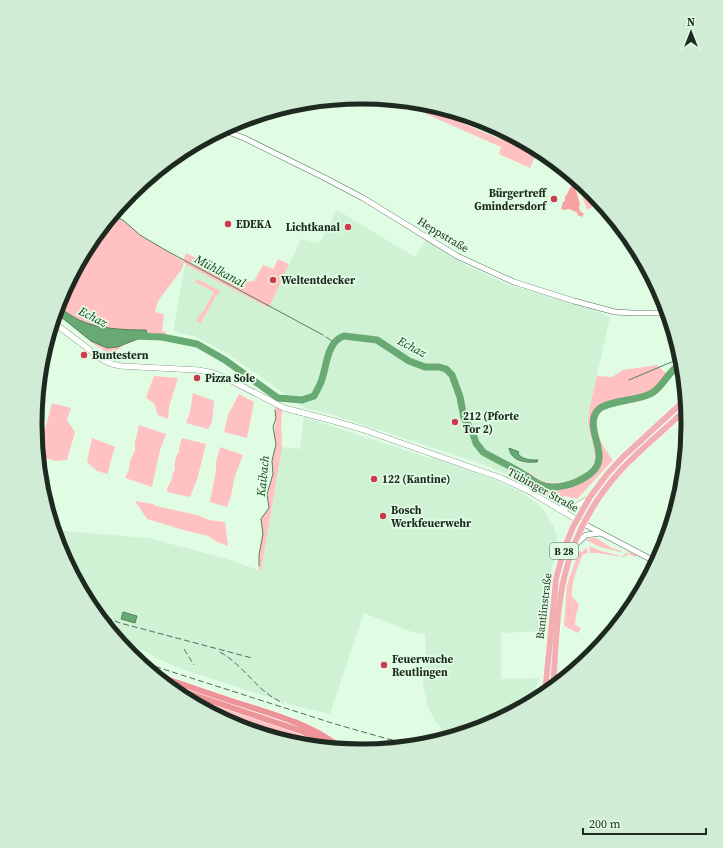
<svg xmlns="http://www.w3.org/2000/svg" width="723" height="848" viewBox="0 0 723 848" font-family="'Source Serif 4',serif">
	<style>
		.built { fill: #cff2d4 }
		.green { fill: #ffc1c1 }
		.forest { fill: #f9a2a4 }
		.water { fill: #68a974; stroke: #52835b }
		.lines { fill: none; stroke-linecap: round; stroke-linejoin: round }
		.stream { stroke: #52835b; stroke-width: 1 }
		.river { stroke: #68a974; stroke-width: 7 }
		.tertiary-casing { stroke: #57705b; stroke-width: 6 }
		.secondary-casing { stroke: #57705b; stroke-width: 6 }
		.primary-casing { stroke: #fff; stroke-width: 7 }
		.trunk-casing { stroke: #fff; stroke-width: 7 }
		.tertiary { stroke: #fff; stroke-width: 5 }
		.secondary { stroke: #fff; stroke-width: 5.5 }
		.primary { stroke: #f1afb2; stroke-width: 6 }
		.trunk { stroke: #ec9498; stroke-width: 6 }
		.rail { stroke: #58685b; stroke-width: 1; stroke-dasharray: 6 3; stroke-linecap: butt }
		.poi-dot { fill: #cd3c4d; stroke: #e0fde4; stroke-width: 1.5 }
		.labels { text-anchor: middle; dominant-baseline: central; stroke-width: 3.5; stroke-linejoin: round; paint-order: stroke }
		.shield { fill: #e0fde4; stroke: #58695b; stroke-width: 1 }
		.shield-label { font-size: 10px; font-weight: bold; fill: #1e2920 }
		.poi-label { font-size: 11px; font-weight: bold; fill: #1e2920; stroke: #e0fde4; text-anchor: start }
		.street-label { font-size: 11px; fill: #1e2920; stroke: #e0fde4 }
		.water-label { font-size: 12px; font-style: italic; fill: #13431f; stroke: #e0fde4 }
		.rim { fill: none; stroke: #1e2920; stroke-width: 5 }
	</style>
	<rect width="100%" height="100%" fill="#e0fde4"/>
	<!-- built -->
	<g class="built">
		<polygon points="337,210 415,257 426,239 450,256 470,267 507,284 591,309 610,317 587,420 595,449 595,460 589,472 573,480 556,482 543,481 527,471 521,481 488,466 452,454 330,414 305,408 225,352 196,337 173,331 185,265 269,308 301,239 320,243"/>
		<polygon points="304,417 429,458 436,457 442,461 495,480 521,492 539,505 544,511 553,525 557,537 555,557 549,580 544,631 501,633 501,679 539,678 531,702 486,726 451,736 443,731 435,721 427,705 423,683 426,649 425,634 412,632 364,613 330,714 292,705 182,669 165,662 115,636 90,605 60,549 54,530 149,538 227,559 261,571 282,447 300,449"/>
	</g>
	<!-- green -->
	<g class="green">
		<polygon points="428,108 502,140 506,133 538,150 530,168 499,154 501,147 426,114"/>
		<path d="M580 183 593 193 611 216 605 212 597 203 588 210C583 202 581 193 580 183Z"/>
		<path d="M113 215 124 221 140 235 183 261 186 253 246 282 254 281 263 265 273 269 278 259 289 264 269 308 186 265 184 262 182 269 158 301 155 312 164 314 162 331 166 332 165 337C149 336 138 338 123 346 118 349 115 353 109 354L91 342 56 311 60 299 90 242Z"/>
		<path d="M196 280H198C205 283 216 288 221 292L216 295C211 306 205 315 200 324L196 320C202 315 210 299 214 292L195 282Z"/>
		<path d="M657 365 671 378C664 386 656 394 647 399 635 404 623 403 611 406 583 415 602 446 613 460L577 499 565 496 555 500 520 483 527 471C532 474 537 479 543 481 558 487 595 478 595 458 595 445 587 428 588 418 590 404 594 390 597 376L612 377 623 370Z"/>
		<polygon points="154,376 178,378 169,407 168,419 158,415 154,403 146,398"/>
		<polygon points="193,393 214,401 212,422 208,429 186,423 190,412"/>
		<polygon points="239,394 254,402 247,438 224,432 228,415"/>
		<polygon points="52,403 71,408 67,420 75,432 67,460 56,461 38,456"/>
		<path d="M276 405 282 410 281 430C283 435 281 442 282 447L261 571 259 570V555L263 534 261 519 269 508 267 494 273 474 272 461 276 444 274 434 276 418 275 410Z"/>
		<polygon points="139,425 166,434 160,450 152,487 125,478 129,470 130,461 135,450 135,443"/>
		<polygon points="92,438 115,447 110,464 108,474 97,471 87,462"/>
		<path d="M182 438 206 444 197 480 190 497 167 492C167 486 170 484 172 479 173 474 172 474 175 469 174 463 175 457 179 452V448Z"/>
		<polygon points="220,447 243,455 235,476 231,496 227,507 210,502 216,471 216,462"/>
		<polygon points="135,501 153,504 156,506 197,515 209,520 225,522 228,546 217,542 208,536 187,531 147,519"/>
		<polygon points="592,538 596,538 612,548 622,551 620,552 600,547 586,540"/>
		<path d="M589 546 601 551 621 556C629 554 625 550 636 555V557L628 554 624 557 596 553H590Z"/>
		<path d="M586 548H587L588 553 583 554C577 569 571 581 572 597L579 604 576 615 575 625 581 628 578 633 564 626 567 585 579 551 582 552Z"/>
		<polygon points="175,691 275,724 306,737 324,747 304,745 239,724 233,724 180,695"/>
	</g>
	<!-- forest -->
	<polygon class="forest" points="571,186 575,187 580,204 579,206 580,211 584,214 582,217 577,215 578,213 569,209 564,210 561,209 563,202 565,201 565,196 566,196"/>
	<!-- water -->
	<g class="water">
		<path d="M58 307C65 311 71 316 79 320 98 329 125 330 146 330L148 335 117 347 107 348 91 341 56 313Z"/>
		<path d="M509 448 519 452 518 454C524 460 530 460 538 460L537 462C525 463 511 461 509 448Z"/>
		<polygon points="123,612 137,616 135,623 121,619"/>
	</g>
	<g class="lines">
		<!-- stream -->
		<g class="stream">
			<polyline points="113,214 124,221 140,235 167,251 323,335"/>
			<polyline points="326,337 335,343"/>
			<polyline points="629,380 681,358"/>
			<polyline points="259,566 259,555 263,534 261,519 269,508 267,494 273,474 272,461 276,444 273,427 276,418 275,410"/>
		</g>
		<!-- river -->
		<path class="river" d="M135 336 162 337 197 344 225 360 278 398 302 400 314 396C316 392 319 387 321 382 327 367 326 342 344 336L377 340 409 361 425 367H439L446 369 452 375 460 397 464 418 472 431 476 443 483 452C495 459 508 465 520 472 527 476 534 482 541 485 552 490 572 485 582 479 590 475 598 469 599 459 601 444 585 422 599 409 610 400 638 401 652 393 664 386 669 369 682 364"/>
		<defs>
			<g id="tertiary">
				<polyline points="223,130 244,138 323,177 363,198 457,256 514,282 574,301 615,312 633,313 667,313"/>
				<polyline points="584,524 656,562"/>
				<polyline points="575,545 586,535 601,533"/>
			</g>
			<g id="secondary">
				<polyline points="53,322 103,360 112,364 121,366 198,370 213,373 228,379 284,408 334,421 368,431"/>
				<polyline points="370,432 501,478 527,490 584,524"/>
				<polyline points="558,509 575,507 588,499"/>
			</g>
			<g id="primary">
				<path d="M553 687C556 651 556 614 564 578 573 538 593 501 620 471 640 449 665 430 686 409"/>
				<polyline points="545,693 556,579 564,549 573,527 590,497 608,473 623,457 686,399"/>
			</g>
			<g id="trunk">
				<path d="M157 676C185 685 213 695 241 704 276 715 312 725 341 748"/>
				<polyline points="170,687 301,731 315,737 331,747"/>
			</g>
		</defs>
		<!-- tertiary casing -->
		<use href="#tertiary" class="tertiary-casing"/>
		<!-- secondary casing -->
		<use href="#secondary" class="secondary-casing"/>
		<!-- primary casing -->
		<use href="#primary" class="primary-casing"/>
		<!-- trunk casing -->
		<use href="#trunk" class="trunk-casing"/>
		<!-- tertiary -->
		<use href="#tertiary" class="tertiary"/>
		<!-- secondary -->
		<use href="#secondary" class="secondary"/>
		<!-- primary -->
		<use href="#primary" class="primary"/>
		<!-- trunk -->
		<use href="#trunk" class="trunk"/>
		<!-- rail -->
		<g class="rail">
			<polyline points="98,614 120,623 252,658"/>
			<polyline points="184,649 194,665"/>
			<path d="M220 652C246 667 256 691 283 703"/>
			<polyline points="138,661 335,724 388,739 419,745"/>
			<polyline points="413,739 432,742"/>
		</g>
	</g>
	<!-- markers -->
	<g class="poi-dot">
		<circle cx="554" cy="199" r="4"/>
		<circle cx="228" cy="224" r="4"/>
		<circle cx="348" cy="227" r="4"/>
		<circle cx="273" cy="280" r="4"/>
		<circle cx="84" cy="355" r="4"/>
		<circle cx="197" cy="378" r="4"/>
		<circle cx="455" cy="422" r="4"/>
		<circle cx="374" cy="479" r="4"/>
		<circle cx="383" cy="516" r="4"/>
		<circle cx="384" cy="665" r="4"/>
	</g>
	<g class="labels">
		<!-- shield labels -->
		<rect class="shield" x="550" y="543" width="28" height="16" rx="3"/>
		<g class="shield-label">
			<text x="564" y="551">B 28</text>
		</g>
		<!-- poi labels -->
		<g class="poi-label">
			<text x="546" y="193" text-anchor="end">Bürgertreff<tspan x="546" dy="13">Gmindersdorf</tspan></text>
			<text x="236" y="224">EDEKA</text>
			<text x="340" y="227" text-anchor="end">Lichtkanal</text>
			<text x="281" y="280">Weltentdecker</text>
			<text x="92" y="355">Buntestern</text>
			<text x="205" y="378">Pizza Sole</text>
			<text x="463" y="416">212 (Pforte<tspan x="463" dy="13">Tor 2)</tspan></text>
			<text x="382" y="479">122 (Kantine)</text>
			<text x="391" y="510">Bosch<tspan x="391" dy="13">Werkfeuerwehr</tspan></text>
			<text x="392" y="659">Feuerwache<tspan x="392" dy="13">Reutlingen</tspan></text>
		</g>
		<!-- street labels -->
		<g class="street-label">
			<text transform="translate(443 235) rotate(31)">Heppstraße</text>
			<text transform="translate(543 490) rotate(29)">Tübinger Straße</text>
			<text transform="translate(544 606) rotate(-83)">Bantlinstraße</text>
		</g>
		<!-- water labels -->
		<g class="water-label">
			<text transform="translate(220 271) rotate(28)">Mühlkanal</text>
			<text transform="translate(93 317) rotate(27)">Echaz</text>
			<text transform="translate(412 347) rotate(28)">Echaz</text>
			<text transform="translate(263 476) rotate(-84)">Kaibach</text>
		</g>
	</g>
	<!-- crop -->
	<path d="M0 0H723V848H0ZM361 104H362A319 319 0 0 1 681 423V425A319 319 0 0 1 362 744H361A319 319 0 0 1 42 425V423A319 319 0 0 1 361 104Z" fill="#d0ecd4" fill-rule="evenodd"/>
	<path class="rim" d="M361 104H362A319 319 0 0 1 681 423V425A319 319 0 0 1 362 744H361A319 319 0 0 1 42 425V423A319 319 0 0 1 361 104Z"/>
	<!-- north arrow -->
	<g transform="translate(691 32)" stroke="#e0fde4" stroke-width="3" paint-order="stroke">
	<path d="M0-3L7 15L0 10L-7 15Z" fill="#1e2920"/>
	<text y="-6" font-size="11" font-weight="bold" text-anchor="middle" fill="#1e2920">N</text>
	</g>
	<!-- scale -->
	<path d="M583 828v6h123v-6" fill="none" stroke="#1e2920" stroke-width="2"/>
	<text x="589" y="828" font-size="12" fill="#1e2920" stroke="#e0fde4" stroke-width="3" paint-order="stroke">200 m</text>
</svg>
